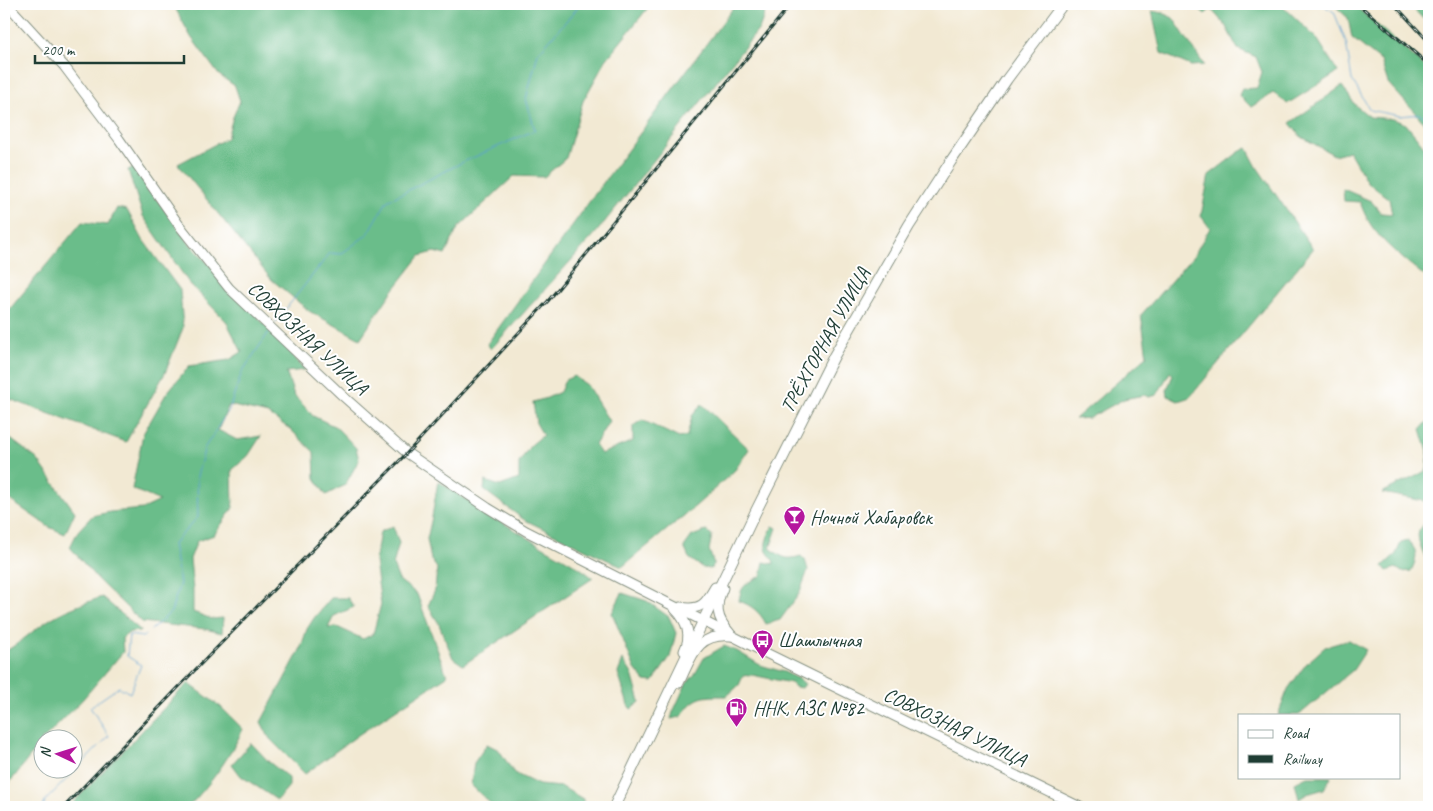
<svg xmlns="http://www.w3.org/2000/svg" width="1433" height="811" viewBox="0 0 1433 811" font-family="Caveat,sans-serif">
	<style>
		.forest { fill: #6abd8a; stroke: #447d5f }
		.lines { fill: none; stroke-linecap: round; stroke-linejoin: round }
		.stream { stroke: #5ca0d1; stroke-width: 1 }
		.secondary-casing { stroke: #889384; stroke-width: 11 }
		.highway-casing { stroke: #889384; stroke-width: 12 }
		.secondary { stroke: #fff; stroke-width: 9 }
		.highway { stroke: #fff; stroke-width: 10 }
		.rail-casing { stroke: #1f3d34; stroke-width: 3 }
		.rail { stroke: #fff; stroke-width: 1; stroke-dasharray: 4; stroke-linecap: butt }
		.labels { text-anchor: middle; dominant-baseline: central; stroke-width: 4; stroke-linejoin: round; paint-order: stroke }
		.street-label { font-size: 20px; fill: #1f3d34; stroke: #fff }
		.poi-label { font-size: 20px; fill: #1f3d34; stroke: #fff; text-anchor: start }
	</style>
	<rect width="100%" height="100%" fill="#fff"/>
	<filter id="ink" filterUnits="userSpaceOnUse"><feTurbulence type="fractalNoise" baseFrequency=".02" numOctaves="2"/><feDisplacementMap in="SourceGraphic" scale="10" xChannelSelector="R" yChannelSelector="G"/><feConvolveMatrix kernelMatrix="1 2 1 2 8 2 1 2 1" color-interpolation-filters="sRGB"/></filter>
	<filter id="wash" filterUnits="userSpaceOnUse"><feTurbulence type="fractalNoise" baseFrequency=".0096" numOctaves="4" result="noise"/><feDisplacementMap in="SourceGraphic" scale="20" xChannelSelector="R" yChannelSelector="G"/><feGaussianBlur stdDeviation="1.12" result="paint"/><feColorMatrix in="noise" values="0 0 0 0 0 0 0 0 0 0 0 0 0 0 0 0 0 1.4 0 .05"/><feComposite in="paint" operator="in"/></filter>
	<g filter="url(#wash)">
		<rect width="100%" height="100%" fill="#f2e9d3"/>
		<!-- forest -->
		<g class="forest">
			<polygon points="173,4 651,4 606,60 583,101 566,158 544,177 514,176 458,228 445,255 434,252 420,256 391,293 360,339 309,311 271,279 178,164 227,138 233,117 240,101 235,86 219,75 191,37"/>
			<polygon points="736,4 768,4 759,29 595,234 491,349 487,344 592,198"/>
			<polygon points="1194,4 1281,4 1318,40 1338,72 1287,104 1282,99 1273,93 1251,107 1239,95 1242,89 1257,88 1262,72 1256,57 1238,49 1225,25 1211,9 1205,14"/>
			<polygon points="1333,4 1353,4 1429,70 1429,128 1388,83 1381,61 1352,38 1348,18"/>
			<polygon points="1409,4 1429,4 1429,25"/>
			<polygon points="1152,11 1163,13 1173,18 1204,65 1191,66 1161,53"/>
			<path d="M1342 86 1356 106 1370 117 1393 119 1406 124 1426 149 1429 156V173L1426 178 1429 180V280C1412 265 1391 251 1377 233 1369 224 1364 213 1360 202L1344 201 1343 189 1371 201 1381 213 1392 214 1389 199 1367 182 1349 151 1334 155 1300 136 1290 123Z"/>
			<polygon points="1247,148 1257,167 1313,249 1190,397 1178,401 1168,396 1167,390 1173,375 1170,372 1157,395 1149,397 1144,395 1124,399 1089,418 1075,419 1147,356 1141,315 1194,255 1210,228 1201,216 1209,175 1239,152"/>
			<polygon points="134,168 190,244 290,352 305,370 286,372 294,395 313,416 336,427 356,448 359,460 345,485 326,495 315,478 314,452 290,429 268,414 229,405 218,430 237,440 261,436 248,456 232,470 233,508 214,535 197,541 190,559 193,590 193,612 212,619 223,618 222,633 205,629 142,622 98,580 70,547 78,531 92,516 110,512 143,509 160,501 132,489 143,434 166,394 189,366 229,360 242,352 226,321 189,283 143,216 128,170"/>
			<polygon points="117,208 127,210 143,240 180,290 183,328 165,373 126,442 4,397 4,316 82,222 108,225"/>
			<polygon points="574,376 587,385 609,421 595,445 601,454 633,441 633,426 642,420 679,438 687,436 692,416 702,404 749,449 735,470 698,504 622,567 523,519 484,490 485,481 500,486 519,479 519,463 530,446 543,435 536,423 533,402 547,398 560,392 565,380"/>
			<path d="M1429 420V502L1382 493C1397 484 1413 479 1427 470L1428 452 1421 429Z"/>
			<polygon points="4,434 37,459 75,512 65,534 49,527 4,496"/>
			<path d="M438 481C468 501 499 521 530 539 551 552 574 562 593 578L463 665 453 658 438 622 428 606 435 590 437 568 431 560 427 539 432 517Z"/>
			<path d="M1429 521V569C1427 557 1415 541 1419 531 1421 528 1424 524 1426 521Z"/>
			<polygon points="393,526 399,543 393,565 399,580 417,594 447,676 358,735 305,774 270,739 261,722 300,650 307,629 314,618 331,598 348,598 354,607 334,616 328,628 337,627 363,639 373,634 381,604 375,561 380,532"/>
			<path d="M773 526 777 528 770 548C782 557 785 561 801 556L805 560 808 570 799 594 780 620 766 624C760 612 751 605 739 601 741 584 747 584 761 576L764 562 774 564C773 558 771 557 768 553 762 545 769 534 773 526Z"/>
			<polygon points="706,531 712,535 709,550 714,564 711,569 703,568 689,558 684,547 692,536"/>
			<path d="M1408 541C1419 551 1417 559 1411 571L1402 572 1396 568 1387 571 1383 566 1396 554 1401 543Z"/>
			<polygon points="622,593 647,601 669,617 676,633 670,657 653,682 645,681 635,669 612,613"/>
			<path d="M102 597 141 631 130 632 122 638 123 652 82 700 45 738H42V741L4 790V652C21 643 35 628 52 618 67 609 85 603 102 597Z"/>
			<polygon points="1349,640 1366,650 1353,670 1299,715 1278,715 1288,689 1306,664 1325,647"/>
			<path d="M724 646 737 651 760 665 784 672 799 679 805 684 802 688 795 687 791 683 752 675 743 676 739 685 727 696C702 696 695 695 681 717L671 719 673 712 686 684 695 674 704 658Z"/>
			<polygon points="623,660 632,674 640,702 631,709 628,705 618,673"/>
			<path d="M188 683 221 707 243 729C230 757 210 785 188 807H69Z"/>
			<polygon points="251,743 269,762 289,778 289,786 277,800 241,776 232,764"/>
			<polygon points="487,744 499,750 514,773 539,785 562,787 583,799 583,807 494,807 471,785 474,763"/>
			<polygon points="1307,777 1331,777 1324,789 1307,794 1299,799 1295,783"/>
		</g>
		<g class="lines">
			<!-- stream -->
			<g class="stream">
				<polyline points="1326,4 1326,7 1334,12 1346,42 1352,80 1370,110 1400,116 1420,114 1429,120"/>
				<polyline points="274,324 330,253 341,254 368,234 387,201 461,163 535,130 526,99 538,53 581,4"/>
				<polyline points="151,630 171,612 180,583 173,544 198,517 197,476 205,447 229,410 242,372 269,332"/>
				<polyline points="43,807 46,800 109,736 90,707 119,687 130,693 141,665 127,656 129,635 143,637 145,635"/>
			</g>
		</g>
	</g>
	<g filter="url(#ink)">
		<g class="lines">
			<defs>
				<g id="secondary">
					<polyline points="7,4 64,66 119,139 179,225 229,288 344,397 407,453 488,508 526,531 768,654 1080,807"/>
					<path d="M723 588C715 606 716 618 730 633"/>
					<path d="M681 607C701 611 706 603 715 587"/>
					<path d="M675 609C687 621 692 635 684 651"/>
					<path d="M679 683C692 657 696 633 731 636"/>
				</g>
				<polyline id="highway" points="614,807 756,511 834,356 909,226 951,161 1007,79 1063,4"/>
			</defs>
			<!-- secondary casing -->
			<use href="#secondary" class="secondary-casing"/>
			<!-- highway casing -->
			<use href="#highway" class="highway-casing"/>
			<!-- secondary -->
			<use href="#secondary" class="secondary"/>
			<!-- highway -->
			<use href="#highway" class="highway"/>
			<defs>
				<g id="rail">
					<polyline points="1358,4 1429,65"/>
					<polyline points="1394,4 1429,42"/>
					<polyline points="64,807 196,669 407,453 548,301 791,4"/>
				</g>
			</defs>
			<!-- rail casing -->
			<use href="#rail" class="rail-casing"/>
			<!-- rail -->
			<use href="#rail" class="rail"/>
		</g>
	</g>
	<!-- icons -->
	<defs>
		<symbol id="bar-pin" viewBox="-11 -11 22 30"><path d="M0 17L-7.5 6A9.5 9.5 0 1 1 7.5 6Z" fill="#b5179e" stroke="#fff"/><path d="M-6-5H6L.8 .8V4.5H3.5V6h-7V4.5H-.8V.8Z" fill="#fff"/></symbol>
		<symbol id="bus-pin" viewBox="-11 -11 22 30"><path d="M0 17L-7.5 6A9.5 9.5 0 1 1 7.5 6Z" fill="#b5179e" stroke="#fff"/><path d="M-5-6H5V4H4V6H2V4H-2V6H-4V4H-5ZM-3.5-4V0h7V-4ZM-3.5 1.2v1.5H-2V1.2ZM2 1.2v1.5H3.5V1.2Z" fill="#fff"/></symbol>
		<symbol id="fuel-pin" viewBox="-11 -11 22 30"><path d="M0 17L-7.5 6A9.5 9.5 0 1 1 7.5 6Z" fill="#b5179e" stroke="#fff"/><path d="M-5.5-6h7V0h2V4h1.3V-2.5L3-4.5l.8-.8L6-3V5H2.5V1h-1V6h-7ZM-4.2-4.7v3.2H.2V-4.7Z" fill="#fff"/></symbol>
	</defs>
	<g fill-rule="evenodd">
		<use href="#bar-pin" x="782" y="504" width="25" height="34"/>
		<use href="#bus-pin" x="750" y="628" width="25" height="34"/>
		<use href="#fuel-pin" x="724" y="696" width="25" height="34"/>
	</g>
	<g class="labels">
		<!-- street labels -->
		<g class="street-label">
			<text transform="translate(308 338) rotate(43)">СОВХОЗНАЯ УЛИЦА</text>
			<text transform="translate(825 340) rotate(-61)">ТРЁХГОРНАЯ УЛИЦА</text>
			<text transform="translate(955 727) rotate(26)">СОВХОЗНАЯ УЛИЦА</text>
		</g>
		<!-- poi labels -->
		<g class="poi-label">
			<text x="810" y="517">Ночной Хабаровск</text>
			<text x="778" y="640">Шашлычная</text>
			<text x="753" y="708">ННК, АЗС №82</text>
		</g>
	</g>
	<!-- margin -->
	<rect width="1433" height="811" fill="none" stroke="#fff" stroke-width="20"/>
	<!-- legend -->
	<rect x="1238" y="714" width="162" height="65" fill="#ffffff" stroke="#a5b1ae"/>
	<rect x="1248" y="730" width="25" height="8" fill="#ffffff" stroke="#a5b1ae"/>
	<text x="1283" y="738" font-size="15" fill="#1f3d34">Road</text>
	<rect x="1248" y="755" width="25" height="8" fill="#1f3d34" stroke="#a5b1ae"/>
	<text x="1283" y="764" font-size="15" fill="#1f3d34">Railway</text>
	<!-- north arrow -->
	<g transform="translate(58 754) rotate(274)"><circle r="24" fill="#ffffff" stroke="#a5b1ae"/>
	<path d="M0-4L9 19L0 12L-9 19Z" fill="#b5179e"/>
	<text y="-8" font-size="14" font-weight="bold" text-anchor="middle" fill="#1f3d34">N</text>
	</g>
	<!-- scale -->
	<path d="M35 55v8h149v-8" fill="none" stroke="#1f3d34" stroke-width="2.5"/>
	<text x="42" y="55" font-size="15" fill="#1f3d34" stroke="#ffffff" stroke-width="4" paint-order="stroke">200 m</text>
</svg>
